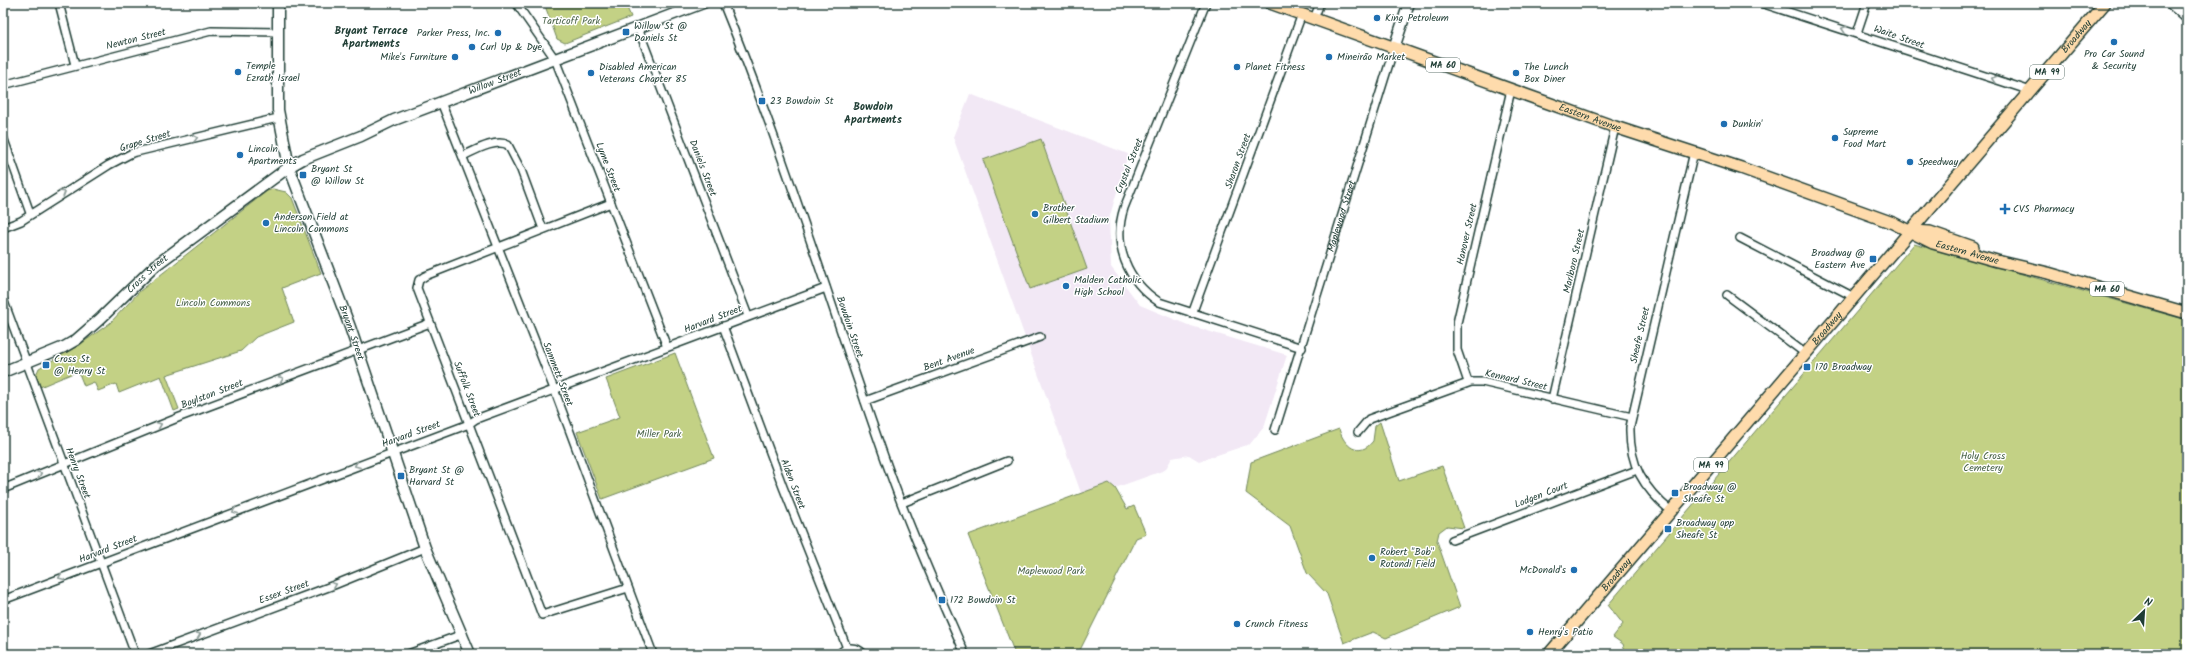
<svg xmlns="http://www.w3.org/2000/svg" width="2190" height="657" viewBox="0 0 2190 657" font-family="Kalam,sans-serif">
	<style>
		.built { fill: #f2e8f5 }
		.green { fill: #c3d185; stroke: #71875c }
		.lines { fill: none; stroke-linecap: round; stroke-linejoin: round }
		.minor-casing { stroke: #1f3d34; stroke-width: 10 }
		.tertiary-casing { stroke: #1f3d34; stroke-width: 11 }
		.secondary-casing { stroke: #1f3d34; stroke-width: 13 }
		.primary-casing { stroke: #1f3d34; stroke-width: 14 }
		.minor { stroke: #fff; stroke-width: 7 }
		.tertiary { stroke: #fff; stroke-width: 8 }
		.secondary { stroke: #fff; stroke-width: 10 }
		.primary { stroke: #fedbac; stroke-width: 11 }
		.oneway { stroke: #8f9e9a }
		.poi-dot { fill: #1f6fb2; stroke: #fff; stroke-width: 1.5 }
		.labels { text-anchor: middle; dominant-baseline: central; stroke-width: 3; stroke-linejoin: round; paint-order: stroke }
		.shield { fill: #fff; stroke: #627771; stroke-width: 1 }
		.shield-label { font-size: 9px; font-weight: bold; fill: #1f3d34 }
		.poi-label { font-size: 10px; fill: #1f3d34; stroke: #fff; text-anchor: start }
		.park-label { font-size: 10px; fill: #486248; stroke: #fff }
		.street-label { font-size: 10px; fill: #1f3d34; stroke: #fff }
		.neighbourhood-label { font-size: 11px; font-weight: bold; fill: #1f3d34; stroke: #fff }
	</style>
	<rect width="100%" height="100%" fill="#fff"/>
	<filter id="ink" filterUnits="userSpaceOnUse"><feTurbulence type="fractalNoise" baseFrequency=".025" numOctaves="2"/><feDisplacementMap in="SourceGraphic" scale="8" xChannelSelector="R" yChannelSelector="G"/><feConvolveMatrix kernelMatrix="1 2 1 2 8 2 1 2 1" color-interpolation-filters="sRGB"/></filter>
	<g filter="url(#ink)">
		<!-- built -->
		<polygon class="built" points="970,94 1128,154 1109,219 1111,267 1140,305 1188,325 1287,355 1264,427 1250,444 1199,461 1189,455 1172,458 1165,470 1115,488 1109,483 1081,493 953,137"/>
		<!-- green -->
		<g class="green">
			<polygon points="544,3 625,3 631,17 565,43 557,39"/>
			<polygon points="1041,139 1087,269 1030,289 983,160"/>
			<polygon points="273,189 286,192 292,198 321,273 282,288 294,322 256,337 241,351 166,375 179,409 174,411 161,376 119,393 116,384 98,391 94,382 84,386 78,371 40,387 36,375 39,368 78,346 110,323 140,291 267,191"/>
			<polygon points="1914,244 2187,320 2187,654 1626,654 1623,644 1613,637 1623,624 1608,605"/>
			<polygon points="675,353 714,458 602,499 577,432 620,417 606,379"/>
			<path d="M1380 422 1399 481 1442 466 1464 528 1447 526 1439 532 1437 541 1460 607 1386 638 1373 632 1344 643 1327 594 1307 573 1290 526 1246 493 1251 462 1339 429C1344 446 1359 459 1373 441L1375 426Z"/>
			<polygon points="1109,483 1115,488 1127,509 1134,506 1146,534 1136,538 1078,654 1015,654 968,535"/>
		</g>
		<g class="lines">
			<defs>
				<g id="minor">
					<polyline points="59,3 75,65"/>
					<polyline points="516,3 555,59 667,347"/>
					<path d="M723 3C786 157 834 317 890 473 912 535 939 594 965 654"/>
					<path d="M1206 3 1124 208C1112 245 1127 281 1159 302L1302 348"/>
					<polyline points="1761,3 2031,91"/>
					<polyline points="1314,19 1320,3"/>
					<polyline points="638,28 748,316"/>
					<polyline points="1857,33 1867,3"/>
					<polyline points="3,85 211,31 277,32"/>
					<polyline points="441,102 554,389 653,654"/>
					<polyline points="3,137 30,213"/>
					<path d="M463 156C474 151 496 138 508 145L521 170 543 229"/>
					<polyline points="611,203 425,276 419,280 417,288 542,615 628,588"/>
					<polyline points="3,228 21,221 109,165 132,153 278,118"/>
					<polyline points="1740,238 1854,297"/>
					<polyline points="1727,295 1806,354"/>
					<polyline points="3,299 135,654"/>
					<polyline points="1192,314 1302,14"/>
					<polyline points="723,326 783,487 847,648"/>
					<polyline points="1468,382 1457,350 1457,323 1511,90"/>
					<polyline points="1552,399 1615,127"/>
					<polyline points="865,401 1040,337"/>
					<path id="s1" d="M1275 430 1394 48"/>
					<polyline points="1358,432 1369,419 1471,382 1482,382 1632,417"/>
					<polyline points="3,489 180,417 430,323"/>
					<polyline points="902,503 1007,461"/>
					<path d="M1672 512C1643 488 1629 465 1630 427L1694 152"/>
					<polyline points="1452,540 1637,470"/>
					<polyline points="3,600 469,424 476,419 826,288"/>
					<polyline points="149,654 334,585 425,548"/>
					<polyline points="408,654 463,634"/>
					<path d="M839 654C846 646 856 646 864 654"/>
				</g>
				<polyline id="tertiary" points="2169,3 2187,19"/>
				<g id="secondary">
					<path id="s2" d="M278 3V110L289 167 350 327 425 548 470 654"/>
					<polyline points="1394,48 1409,3"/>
					<path id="s3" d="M3 372 64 347 76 340 99 320 156 265 289 167 303 159 361 136 394 120 703 3"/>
				</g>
				<g id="primary">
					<path id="s4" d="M1270 3 1615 127 1741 168 1893 223 1933 243 1997 261 2048 273 2187 313"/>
					<polyline points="1913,231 1930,232 1973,247"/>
					<path id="s5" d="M1549 654 2105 3"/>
				</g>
			</defs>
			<!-- minor casing -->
			<use href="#minor" class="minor-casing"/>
			<!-- tertiary casing -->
			<use href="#tertiary" class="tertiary-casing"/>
			<!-- secondary casing -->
			<use href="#secondary" class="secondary-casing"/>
			<!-- primary casing -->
			<use href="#primary" class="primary-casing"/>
			<!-- minor -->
			<use href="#minor" class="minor"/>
			<!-- tertiary -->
			<use href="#tertiary" class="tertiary"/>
			<!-- secondary -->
			<use href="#secondary" class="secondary"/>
			<!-- primary -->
			<use href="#primary" class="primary"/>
		</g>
		<!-- one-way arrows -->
		<defs><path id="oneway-chevron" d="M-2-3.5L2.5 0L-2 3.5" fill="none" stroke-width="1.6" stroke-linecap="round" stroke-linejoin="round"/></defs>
		<g class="oneway">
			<use href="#oneway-chevron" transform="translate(1844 29) rotate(-162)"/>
			<use href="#oneway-chevron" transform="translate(1994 79) rotate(-162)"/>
			<use href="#oneway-chevron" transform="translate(195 138) rotate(-14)"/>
			<use href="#oneway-chevron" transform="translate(63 193) rotate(-32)"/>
			<use href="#oneway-chevron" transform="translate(281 379) rotate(-21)"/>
			<use href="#oneway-chevron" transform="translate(159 425) rotate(-22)"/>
			<use href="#oneway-chevron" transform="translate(357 465) rotate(159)"/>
			<use href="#oneway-chevron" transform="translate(39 474) rotate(-22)"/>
			<use href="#oneway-chevron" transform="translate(235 511) rotate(159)"/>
			<use href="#oneway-chevron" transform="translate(61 577) rotate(158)"/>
			<use href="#oneway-chevron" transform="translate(334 585) rotate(-21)"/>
			<use href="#oneway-chevron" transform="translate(198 635) rotate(-21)"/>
		</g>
	</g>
	<!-- markers -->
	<g class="poi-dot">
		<circle cx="1377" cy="18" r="4"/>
		<rect x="622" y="28" width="8" height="8" rx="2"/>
		<circle cx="498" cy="33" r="4"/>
		<circle cx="2114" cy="42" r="4"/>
		<circle cx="472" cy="47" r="4"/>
		<circle cx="455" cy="57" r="4"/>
		<circle cx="1329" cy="57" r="4"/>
		<circle cx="1237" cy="67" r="4"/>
		<circle cx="238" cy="72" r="4"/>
		<circle cx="591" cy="73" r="4"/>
		<circle cx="1516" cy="73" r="4"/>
		<rect x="758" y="97" width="8" height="8" rx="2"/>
		<circle cx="1724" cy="124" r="4"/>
		<circle cx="1835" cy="138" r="4"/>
		<circle cx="240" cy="155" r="4"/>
		<circle cx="1910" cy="162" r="4"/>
		<rect x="299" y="171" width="8" height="8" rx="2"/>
		<path d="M2003 203h4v4h4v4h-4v4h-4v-4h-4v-4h4z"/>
		<circle cx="1035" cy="214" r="4"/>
		<circle cx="266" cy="223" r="4"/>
		<rect x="1869" y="255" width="8" height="8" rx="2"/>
		<circle cx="1066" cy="286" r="4"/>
		<rect x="42" y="361" width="8" height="8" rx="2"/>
		<rect x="1803" y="363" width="8" height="8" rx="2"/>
		<rect x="397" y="472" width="8" height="8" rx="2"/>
		<rect x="1671" y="489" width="8" height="8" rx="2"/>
		<rect x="1664" y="525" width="8" height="8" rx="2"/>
		<circle cx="1372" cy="558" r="4"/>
		<circle cx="1574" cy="570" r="4"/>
		<rect x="938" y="596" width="8" height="8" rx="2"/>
		<circle cx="1237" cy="624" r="4"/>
		<circle cx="1530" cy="632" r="4"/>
	</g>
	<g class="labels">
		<!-- shield labels -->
		<g class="shield">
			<rect x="1426" y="58" width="34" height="14" rx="3"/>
			<rect x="2030" y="65" width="34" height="14" rx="3"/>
			<rect x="2090" y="282" width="34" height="14" rx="3"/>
			<rect x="1694" y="458" width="34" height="14" rx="3"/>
		</g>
		<g class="shield-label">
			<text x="1443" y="65">MA 60</text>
			<text x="2047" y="72">MA 99</text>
			<text x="2107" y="289">MA 60</text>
			<text x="1711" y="465">MA 99</text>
		</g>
		<!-- poi labels -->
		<g class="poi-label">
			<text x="1385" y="18">King Petroleum</text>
			<text x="634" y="26">Willow St @<tspan x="634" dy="12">Daniels St</tspan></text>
			<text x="490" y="33" text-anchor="end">Parker Press, Inc.</text>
			<text x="480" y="47">Curl Up &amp; Dye</text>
			<text x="2114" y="54" text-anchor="middle">Pro Car Sound<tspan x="2114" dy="12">&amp; Security</tspan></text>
			<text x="447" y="57" text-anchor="end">Mike's Furniture</text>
			<text x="1337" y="57">Mineirão Market</text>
			<text x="246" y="66">Temple<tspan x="246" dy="12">Ezrath Israel</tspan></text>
			<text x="599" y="67">Disabled American<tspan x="599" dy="12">Veterans Chapter 85</tspan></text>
			<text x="1245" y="67">Planet Fitness</text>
			<text x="1524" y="67">The Lunch<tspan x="1524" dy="12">Box Diner</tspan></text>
			<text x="770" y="101">23 Bowdoin St</text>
			<text x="1732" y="124">Dunkin'</text>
			<text x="1843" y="132">Supreme<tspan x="1843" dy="12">Food Mart</tspan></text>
			<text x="248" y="149">Lincoln<tspan x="248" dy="12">Apartments</tspan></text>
			<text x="1918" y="162">Speedway</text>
			<text x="311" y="169">Bryant St<tspan x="311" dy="12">@ Willow St</tspan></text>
			<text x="1043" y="208">Brother<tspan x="1043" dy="12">Gilbert Stadium</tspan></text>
			<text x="2013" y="209">CVS Pharmacy</text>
			<text x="274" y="217">Anderson Field at<tspan x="274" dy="12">Lincoln Commons</tspan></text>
			<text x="1865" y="253" text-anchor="end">Broadway @<tspan x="1865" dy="12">Eastern Ave</tspan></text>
			<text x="1074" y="280">Malden Catholic<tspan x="1074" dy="12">High School</tspan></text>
			<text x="54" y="359">Cross St<tspan x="54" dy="12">@ Henry St</tspan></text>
			<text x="1815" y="367">170 Broadway</text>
			<text x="409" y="470">Bryant St @<tspan x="409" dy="12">Harvard St</tspan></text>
			<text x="1683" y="487">Broadway @<tspan x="1683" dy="12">Sheafe St</tspan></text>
			<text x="1676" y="523">Broadway opp<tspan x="1676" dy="12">Sheafe St</tspan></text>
			<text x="1380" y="552">Robert "Bob"<tspan x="1380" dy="12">Rotondi Field</tspan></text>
			<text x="1566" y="570" text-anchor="end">McDonald's</text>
			<text x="950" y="600">172 Bowdoin St</text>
			<text x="1245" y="624">Crunch Fitness</text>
			<text x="1538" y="632">Henry's Patio</text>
		</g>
		<!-- park labels -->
		<g class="park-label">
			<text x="571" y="21">Tarticoff Park</text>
			<text x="213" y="303">Lincoln Commons</text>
			<text x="659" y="434">Miller Park</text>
			<text x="1983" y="456">Holy Cross<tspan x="1983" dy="12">Cemetery</tspan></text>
			<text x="1051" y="571">Maplewood Park</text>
		</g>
		<!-- street labels -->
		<g class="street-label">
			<text transform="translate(1899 37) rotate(19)">Waite Street</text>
			<text stroke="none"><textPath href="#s5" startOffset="812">Broadway</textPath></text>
			<text transform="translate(136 39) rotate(-14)">Newton Street</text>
			<text stroke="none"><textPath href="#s3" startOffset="578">Willow Street</textPath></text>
			<text stroke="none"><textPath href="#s4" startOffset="340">Eastern Avenue</textPath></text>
			<text transform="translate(145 141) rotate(-17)">Grape Street</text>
			<text transform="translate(1238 161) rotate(-70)">Sharon Street</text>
			<text transform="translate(1129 166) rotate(-68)">Crystal Street</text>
			<text transform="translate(608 167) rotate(69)">Lyme Street</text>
			<text transform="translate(703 168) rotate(69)">Daniels Street</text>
			<text stroke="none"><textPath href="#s1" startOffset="224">Maplewood Street</textPath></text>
			<text transform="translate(1467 234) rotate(-77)">Hanover Street</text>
			<text stroke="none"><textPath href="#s4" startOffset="741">Eastern Avenue</textPath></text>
			<text transform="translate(1574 261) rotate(-77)">Marlboro Street</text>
			<text stroke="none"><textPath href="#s3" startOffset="177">Cross Street</textPath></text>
			<text transform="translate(713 319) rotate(-21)">Harvard Street</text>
			<text transform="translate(850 327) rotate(71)">Bowdoin Street</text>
			<text stroke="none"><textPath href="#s5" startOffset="428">Broadway</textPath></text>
			<text stroke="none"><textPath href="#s2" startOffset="342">Bryant Street</textPath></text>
			<text transform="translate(1640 335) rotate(-77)">Sheafe Street</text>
			<text transform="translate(949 359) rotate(-20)">Bent Avenue</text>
			<text transform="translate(558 374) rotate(69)">Sammett Street</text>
			<text transform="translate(1516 380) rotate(13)">Kennard Street</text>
			<text transform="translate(467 389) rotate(69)">Suffolk Street</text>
			<text transform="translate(212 394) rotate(-21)">Boylston Street</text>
			<text transform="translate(411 434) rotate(-20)">Harvard Street</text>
			<text transform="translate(78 473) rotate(69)">Henry Street</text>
			<text transform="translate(793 484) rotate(69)">Alden Street</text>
			<text transform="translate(1541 495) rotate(-21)">Lodgen Court</text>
			<text transform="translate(108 549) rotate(-21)">Harvard Street</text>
			<text stroke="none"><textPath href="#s5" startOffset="104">Broadway</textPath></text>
			<text transform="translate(284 592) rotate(-20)">Essex Street</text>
		</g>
		<!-- neighbourhood labels -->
		<g class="neighbourhood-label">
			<text x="371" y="31">Bryant Terrace<tspan x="371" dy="13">Apartments</tspan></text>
			<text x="873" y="107">Bowdoin<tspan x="873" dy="13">Apartments</tspan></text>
		</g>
	</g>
	<!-- margin -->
	<rect width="2190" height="657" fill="none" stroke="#fff" stroke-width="16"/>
	<rect x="8" y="8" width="2174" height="641" fill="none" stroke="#1f3d34" stroke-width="1.5" filter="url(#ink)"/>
	<!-- north arrow -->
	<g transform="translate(2144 611) rotate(25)" stroke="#ffffff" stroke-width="3" paint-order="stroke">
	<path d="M0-3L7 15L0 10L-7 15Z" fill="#1f3d34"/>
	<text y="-6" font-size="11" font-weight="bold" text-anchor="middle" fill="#1f3d34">N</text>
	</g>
</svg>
